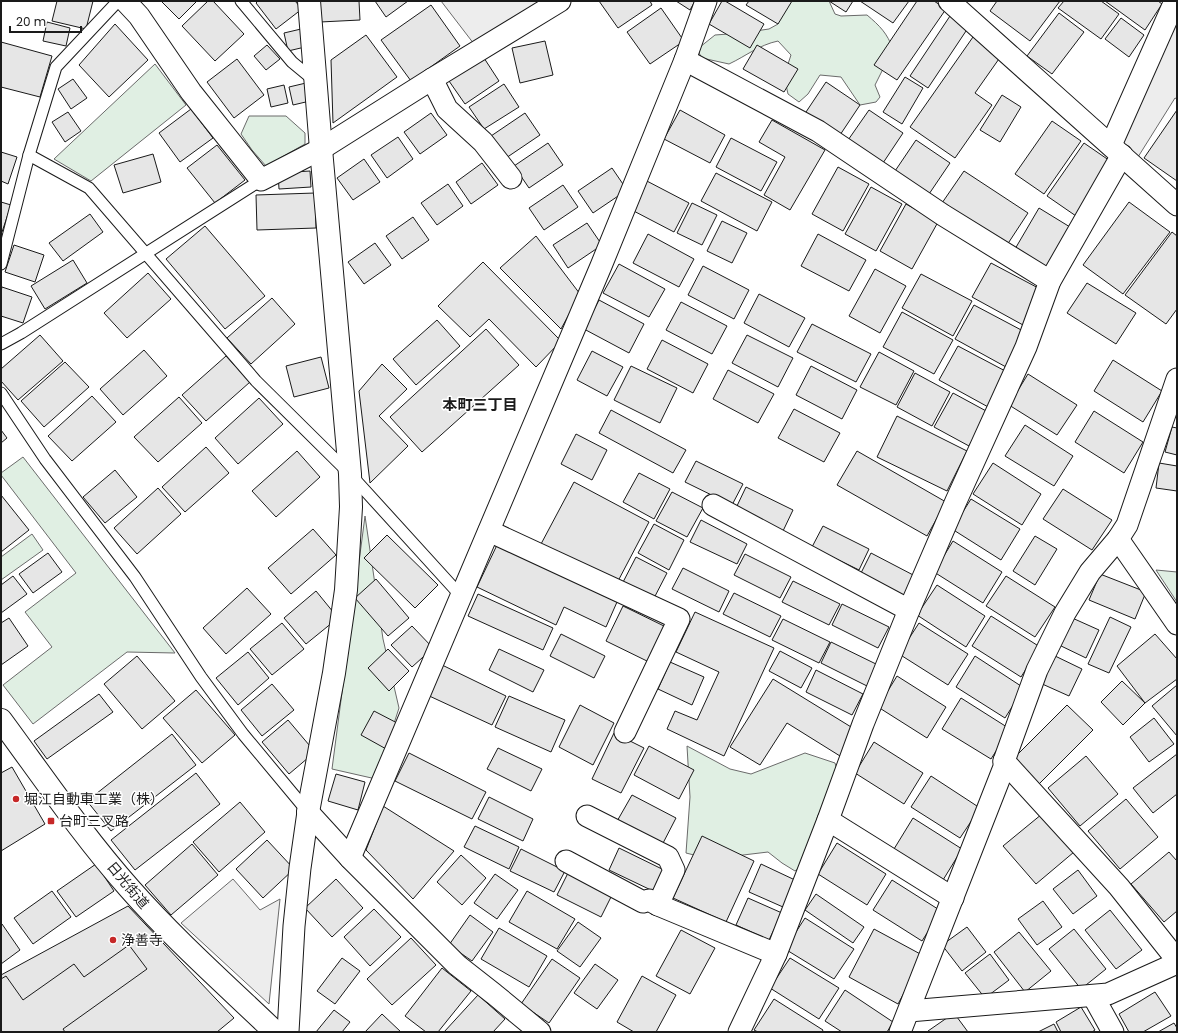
<svg xmlns="http://www.w3.org/2000/svg" width="1178" height="1033" viewBox="0 0 1178 1033" font-family="Poppins,'Noto Sans JP',sans-serif">
	<style>
		.green { fill: #e0efe3; stroke: #6a6a6a }
		.parking { fill: #ededed; stroke: #6a6a6a }
		.building { fill: #e6e6e6; stroke: #1a1a1a }
		.lines { fill: none; stroke-linecap: round; stroke-linejoin: round }
		.service-casing { stroke: #1a1a1a; stroke-width: 13 }
		.minor-casing { stroke: #1a1a1a; stroke-width: 23 }
		.tertiary-casing { stroke: #1a1a1a; stroke-width: 24 }
		.secondary-casing { stroke: #1a1a1a; stroke-width: 24 }
		.service { stroke: #fff; stroke-width: 11 }
		.minor { stroke: #fff; stroke-width: 21 }
		.tertiary { stroke: #fff; stroke-width: 22 }
		.secondary { stroke: #fff; stroke-width: 22 }
		.poi-dot { fill: #c62828; stroke: #fff; stroke-width: 1.5 }
		.labels { text-anchor: middle; dominant-baseline: central; stroke-width: 3; stroke-linejoin: round; paint-order: stroke }
		.poi-label { font-size: 14px; fill: #1a1a1a; stroke: #fff; text-anchor: start }
		.street-label { font-size: 14px; fill: #1a1a1a; stroke: #fff }
		.neighbourhood-label { font-size: 15px; font-weight: bold; fill: #1a1a1a; stroke: #fff }
	</style>
	<rect width="100%" height="100%" fill="#fff"/>
	<!-- green -->
	<g class="green">
		<path d="M785 1H829L835 14 841 16 867 15C880 26 887 33 893 49L875 85 880 97 876 102 860 105 841 77 820 75 808 94 799 102 788 94 784 76 791 55 778 41C759 45 746 56 729 64L702 58 699 53 700 47 715 35 742 33 769 29 778 24 779 9Z"/>
		<polygon points="155,64 186,105 91,181 54,159"/>
		<polygon points="249,116 286,116 305,133 305,144 266,166 252,150 241,134"/>
		<polygon points="23,457 175,653 127,652 33,724 3,685 52,647 25,612 76,573 1,475 1,473"/>
		<polygon points="365,516 383,639 399,708 376,779 332,769"/>
		<polygon points="32,534 43,550 1,580 1,557"/>
		<polygon points="1156,570 1177,572 1177,602"/>
		<polygon points="687,746 730,769 751,774 805,753 835,763 846,801 827,847 795,871 782,863 768,852 710,859 686,853 690,797"/>
	</g>
	<!-- parking -->
	<g class="parking">
		<polygon points="441,1 547,1 474,44"/>
		<polygon points="1177,9 1177,99 1175,98 1138,157 1119,142"/>
		<polygon points="233,879 260,910 280,899 269,1004 181,923"/>
	</g>
	<!-- building -->
	<g class="building">
		<polygon points="57,1 93,1 86,29 52,21"/>
		<polygon points="161,1 197,1 179,19"/>
		<polygon points="208,1 213,1 244,34 215,61 182,26"/>
		<polygon points="258,1 295,1 302,9 276,29 256,3"/>
		<polygon points="319,1 359,1 360,20 320,22"/>
		<polygon points="375,1 408,1 386,17"/>
		<polygon points="599,1 650,1 652,5 618,28"/>
		<polygon points="676,1 695,1 690,10"/>
		<polygon points="722,1 725,1 764,24 750,48 709,24"/>
		<polygon points="749,1 792,1 778,24 746,5"/>
		<polygon points="829,1 853,1 846,12"/>
		<polygon points="860,1 909,1 893,23"/>
		<polygon points="917,1 934,1 946,9 897,80 874,65"/>
		<polygon points="997,1 1060,1 1030,41 990,11"/>
		<polygon points="1064,1 1101,1 1119,14 1101,39 1058,8"/>
		<polygon points="1105,1 1158,1 1162,4 1145,30"/>
		<polygon points="431,5 460,46 411,81 381,40"/>
		<polygon points="661,8 684,41 650,64 627,32"/>
		<polygon points="1059,13 1084,32 1052,74 1027,56"/>
		<polygon points="950,16 968,28 928,88 910,76"/>
		<polygon points="1121,18 1144,35 1129,57 1105,39"/>
		<polygon points="47,22 70,28 66,46 43,41"/>
		<polygon points="115,24 148,60 109,97 79,65"/>
		<polygon points="301,29 305,47 288,51 284,33"/>
		<polygon points="366,35 397,77 333,123 331,60"/>
		<polygon points="973,37 1001,56 975,93 992,105 955,158 910,127"/>
		<polygon points="545,41 553,75 520,83 512,48"/>
		<polygon points="1,42 52,56 40,97 1,87"/>
		<polygon points="267,45 280,59 266,70 254,56"/>
		<polygon points="757,45 798,69 784,92 743,69"/>
		<polygon points="484,58 499,81 465,104 449,81"/>
		<polygon points="237,59 264,95 234,118 207,82"/>
		<polygon points="905,77 923,88 902,124 883,112"/>
		<polygon points="73,79 87,98 71,109 58,89"/>
		<polygon points="826,82 860,105 838,138 804,115"/>
		<polygon points="306,83 310,101 293,105 289,87"/>
		<polygon points="504,84 519,107 484,129 469,107"/>
		<polygon points="284,85 288,103 271,107 267,89"/>
		<polygon points="1002,95 1021,107 1000,142 980,130"/>
		<polygon points="191,109 213,138 180,162 159,133"/>
		<polygon points="680,110 725,135 710,163 664,139"/>
		<polygon points="869,110 903,133 881,166 846,143"/>
		<polygon points="1177,110 1177,181 1144,158"/>
		<polygon points="68,112 81,131 65,142 52,122"/>
		<polygon points="431,113 447,135 420,154 404,132"/>
		<polygon points="525,113 540,135 506,158 491,136"/>
		<polygon points="772,120 825,150 790,210 764,195 785,157 759,142"/>
		<polygon points="1052,121 1081,141 1044,194 1015,174"/>
		<polygon points="398,137 413,159 387,178 371,155"/>
		<polygon points="731,138 777,162 761,191 716,167"/>
		<polygon points="916,140 950,163 927,197 893,174"/>
		<polygon points="548,143 563,165 529,188 514,166"/>
		<polygon points="1084,143 1113,163 1076,216 1047,196"/>
		<polygon points="217,145 245,180 215,203 187,168"/>
		<polygon points="1,152 17,157 8,184 1,181"/>
		<polygon points="153,154 161,182 123,193 114,165"/>
		<polygon points="364,159 380,182 353,200 337,178"/>
		<polygon points="482,163 498,185 471,204 456,182"/>
		<polygon points="838,167 869,184 843,231 812,214"/>
		<polygon points="612,168 627,190 593,213 578,191"/>
		<polygon points="310,171 311,187 279,189 278,173"/>
		<polygon points="964,171 1028,213 1007,245 942,203"/>
		<polygon points="716,173 772,202 757,231 701,201"/>
		<polygon points="643,179 689,203 674,232 628,208"/>
		<polygon points="448,184 463,206 437,225 421,203"/>
		<polygon points="563,185 578,207 544,230 529,208"/>
		<polygon points="871,187 902,204 876,251 845,234"/>
		<polygon points="315,193 316,228 257,230 256,195"/>
		<polygon points="1,202 11,205 2,232 1,231"/>
		<polygon points="1129,202 1170,232 1123,294 1083,265"/>
		<polygon points="692,203 717,215 702,245 677,233"/>
		<polygon points="906,204 938,222 912,269 880,251"/>
		<polygon points="1039,208 1070,227 1046,267 1015,249"/>
		<polygon points="90,214 103,232 63,261 49,243"/>
		<polygon points="413,217 429,240 402,259 386,236"/>
		<polygon points="722,221 747,233 732,263 707,251"/>
		<polygon points="587,223 602,245 568,268 553,245"/>
		<polygon points="205,226 265,296 225,329 166,259"/>
		<polygon points="1172,232 1177,236 1177,309 1166,324 1125,295"/>
		<polygon points="648,234 694,259 679,287 633,263"/>
		<polygon points="818,234 866,260 849,291 801,266"/>
		<polygon points="536,236 580,294 561,329 500,268"/>
		<polygon points="375,243 391,265 364,284 348,262"/>
		<polygon points="14,245 44,255 35,282 5,272"/>
		<polygon points="73,260 87,283 45,309 31,286"/>
		<polygon points="483,262 561,341 536,367 489,319 470,337 438,306"/>
		<polygon points="991,263 1042,290 1023,325 972,297"/>
		<polygon points="619,264 665,289 649,317 603,293"/>
		<polygon points="703,266 749,290 734,319 688,295"/>
		<polygon points="875,269 906,286 880,333 849,316"/>
		<polygon points="148,273 171,299 127,338 104,313"/>
		<polygon points="921,274 972,301 953,336 902,308"/>
		<polygon points="1087,283 1136,313 1116,344 1067,313"/>
		<polygon points="2,287 32,297 23,323 1,316 1,291"/>
		<polygon points="759,294 805,318 789,347 744,323"/>
		<polygon points="272,298 295,324 251,364 227,338"/>
		<polygon points="599,300 644,324 629,353 584,329"/>
		<polygon points="681,302 727,326 712,354 666,330"/>
		<polygon points="974,305 1025,332 1006,367 955,339"/>
		<polygon points="902,312 953,340 934,374 883,347"/>
		<polygon points="437,320 460,346 416,385 393,359"/>
		<polygon points="812,324 871,354 856,382 797,352"/>
		<polygon points="486,329 519,365 422,452 390,417"/>
		<polygon points="40,335 63,361 18,400 1,381 1,369"/>
		<polygon points="747,335 793,358 778,387 732,363"/>
		<polygon points="662,340 708,364 693,393 647,369"/>
		<polygon points="958,346 1009,373 990,408 939,380"/>
		<polygon points="144,350 167,376 123,415 100,389"/>
		<polygon points="592,351 623,367 607,396 577,380"/>
		<polygon points="879,352 914,371 896,405 860,387"/>
		<polygon points="226,356 250,382 206,421 182,395"/>
		<polygon points="321,357 329,388 294,397 286,366"/>
		<polygon points="1113,360 1162,391 1143,422 1094,391"/>
		<polygon points="65,362 89,387 44,427 21,401"/>
		<polygon points="382,364 407,389 379,416 408,446 370,483 359,391"/>
		<polygon points="631,366 677,388 660,423 614,400"/>
		<polygon points="811,366 857,390 842,419 796,395"/>
		<polygon points="728,370 774,394 758,423 713,399"/>
		<polygon points="915,373 950,392 932,426 897,407"/>
		<polygon points="1028,374 1077,405 1057,435 1009,405"/>
		<polygon points="953,393 988,412 969,446 934,427"/>
		<polygon points="92,396 116,422 72,461 48,436"/>
		<polygon points="179,397 202,423 158,462 134,437"/>
		<polygon points="259,398 283,424 238,464 215,438"/>
		<polygon points="794,409 840,433 824,462 778,438"/>
		<polygon points="611,410 686,450 673,473 599,433"/>
		<polygon points="1094,411 1143,442 1124,473 1075,442"/>
		<polygon points="897,416 967,451 947,491 877,457"/>
		<polygon points="1025,425 1073,456 1054,486 1005,456"/>
		<polygon points="1172,427 1177,428 1177,455 1165,452"/>
		<polygon points="1,430 7,438 1,443"/>
		<polygon points="576,434 607,450 592,480 561,464"/>
		<polygon points="206,447 229,473 185,512 162,487"/>
		<polygon points="297,451 320,477 276,517 252,491"/>
		<polygon points="857,451 946,502 927,536 837,485"/>
		<polygon points="696,461 743,484 732,505 685,482"/>
		<polygon points="993,463 1041,494 1022,525 973,494"/>
		<polygon points="1159,463 1177,466 1177,491 1156,488"/>
		<polygon points="115,470 137,497 105,523 83,497"/>
		<polygon points="639,473 670,489 654,519 623,502"/>
		<polygon points="574,482 649,522 617,583 541,544"/>
		<polygon points="746,487 793,510 783,531 736,508"/>
		<polygon points="158,488 181,514 137,554 114,528"/>
		<polygon points="1063,489 1112,520 1092,550 1043,519"/>
		<polygon points="672,492 703,508 687,537 656,521"/>
		<polygon points="1,495 29,530 1,552"/>
		<polygon points="971,499 1020,529 1001,560 952,529"/>
		<polygon points="701,520 747,544 737,564 690,542"/>
		<polygon points="654,524 684,540 669,570 638,553"/>
		<polygon points="823,526 869,549 859,570 812,547"/>
		<polygon points="313,529 336,555 291,594 268,568"/>
		<polygon points="387,535 438,585 415,608 364,558"/>
		<polygon points="1035,536 1057,549 1035,585 1013,571"/>
		<polygon points="953,541 1002,572 983,603 934,572"/>
		<polygon points="497,545 617,602 606,627 564,607 556,625 477,587"/>
		<polygon points="48,553 62,572 33,593 19,574"/>
		<polygon points="871,553 917,577 907,598 860,575"/>
		<polygon points="745,554 791,577 780,598 734,575"/>
		<polygon points="636,557 667,573 652,602 621,586"/>
		<polygon points="683,568 729,591 719,612 672,589"/>
		<polygon points="1100,574 1146,592 1135,619 1089,600"/>
		<polygon points="13,576 27,594 1,613 1,585"/>
		<polygon points="1006,576 1055,607 1035,637 986,606"/>
		<polygon points="376,579 409,618 388,636 355,598"/>
		<polygon points="793,581 840,604 829,625 782,602"/>
		<polygon points="937,585 985,616 966,647 917,615"/>
		<polygon points="247,588 271,614 226,654 203,628"/>
		<polygon points="316,591 338,618 306,644 284,618"/>
		<polygon points="734,593 781,616 770,637 723,614"/>
		<polygon points="478,594 553,628 543,650 468,616"/>
		<polygon points="842,604 889,627 878,648 832,625"/>
		<polygon points="623,606 666,627 649,662 606,641"/>
		<polygon points="695,612 774,648 724,756 667,729 675,711 697,720 719,672 676,652"/>
		<polygon points="991,616 1040,647 1021,677 972,646"/>
		<polygon points="1070,617 1099,630 1086,658 1057,644"/>
		<polygon points="1110,617 1131,627 1109,673 1088,664"/>
		<polygon points="9,618 28,646 1,665 1,623"/>
		<polygon points="783,619 830,642 819,663 772,640"/>
		<polygon points="282,623 304,649 272,675 250,649"/>
		<polygon points="919,623 968,654 948,685 899,654"/>
		<polygon points="412,626 433,648 412,667 391,645"/>
		<polygon points="561,634 605,656 594,678 550,656"/>
		<polygon points="1155,634 1177,659 1177,679 1145,703 1117,666"/>
		<polygon points="831,642 878,665 867,686 821,663"/>
		<polygon points="388,649 409,671 389,691 368,668"/>
		<polygon points="499,649 544,670 533,692 489,670"/>
		<polygon points="780,651 812,668 801,688 769,671"/>
		<polygon points="248,652 269,678 238,705 216,678"/>
		<polygon points="1053,655 1082,669 1069,696 1040,683"/>
		<polygon points="137,656 175,701 142,729 104,684"/>
		<polygon points="975,656 1024,688 1005,718 956,687"/>
		<polygon points="670,662 704,677 692,705 658,689"/>
		<polygon points="440,664 506,696 492,725 425,694"/>
		<polygon points="816,670 863,694 852,715 806,692"/>
		<polygon points="897,676 946,707 927,738 878,707"/>
		<polygon points="773,679 856,730 840,756 787,723 760,765 730,747"/>
		<polygon points="1122,681 1145,703 1123,725 1101,702"/>
		<polygon points="272,684 294,710 262,736 241,710"/>
		<polygon points="1177,685 1177,736 1152,706"/>
		<polygon points="196,690 235,735 202,763 163,718"/>
		<polygon points="99,694 113,712 47,759 34,741"/>
		<polygon points="509,696 565,720 551,752 495,727"/>
		<polygon points="961,698 1010,729 991,759 942,729"/>
		<polygon points="580,705 614,723 593,765 559,747"/>
		<polygon points="1067,705 1093,730 1039,784 1014,758"/>
		<polygon points="374,711 401,725 388,750 361,735"/>
		<polygon points="1154,718 1174,744 1149,762 1130,737"/>
		<polygon points="288,720 315,752 289,774 262,742"/>
		<polygon points="614,733 644,748 621,793 592,779"/>
		<polygon points="172,734 196,765 111,831 87,801"/>
		<polygon points="874,742 923,773 904,804 855,773"/>
		<polygon points="649,746 694,770 679,799 634,775"/>
		<polygon points="498,748 542,769 531,791 487,769"/>
		<polygon points="409,753 486,792 472,819 395,781"/>
		<polygon points="1177,754 1177,794 1153,813 1133,788"/>
		<polygon points="1086,756 1118,794 1080,826 1048,788"/>
		<polygon points="12,767 45,824 1,851 1,773"/>
		<polygon points="196,773 220,804 135,870 111,840"/>
		<polygon points="336,774 365,782 358,810 328,801"/>
		<polygon points="931,776 980,808 960,838 911,807"/>
		<polygon points="632,795 676,818 661,847 616,823"/>
		<polygon points="489,797 533,819 523,841 478,819"/>
		<polygon points="1126,799 1158,837 1120,869 1088,831"/>
		<polygon points="240,802 265,832 219,872 193,842"/>
		<polygon points="383,806 454,851 413,899 366,850"/>
		<polygon points="1042,814 1074,852 1036,884 1003,846"/>
		<polygon points="913,818 962,849 943,880 894,849"/>
		<polygon points="475,826 519,847 509,869 464,847"/>
		<polygon points="702,836 754,861 726,922 673,898"/>
		<polygon points="267,840 294,869 263,898 236,869"/>
		<polygon points="837,843 886,874 867,905 818,874"/>
		<polygon points="192,844 218,875 171,915 145,885"/>
		<polygon points="619,848 664,870 653,891 609,870"/>
		<polygon points="521,849 565,871 554,892 510,871"/>
		<polygon points="1169,852 1177,861 1177,911 1164,922 1131,884"/>
		<polygon points="461,855 486,878 462,905 437,882"/>
		<polygon points="96,864 114,891 76,917 57,891"/>
		<polygon points="761,864 795,880 783,907 749,892"/>
		<polygon points="1078,870 1097,896 1073,914 1053,889"/>
		<polygon points="568,873 612,895 601,917 557,895"/>
		<polygon points="495,874 518,890 497,919 474,903"/>
		<polygon points="336,879 363,908 332,937 305,908"/>
		<polygon points="892,880 941,911 922,941 873,910"/>
		<polygon points="52,891 71,917 33,944 14,918"/>
		<polygon points="527,891 575,919 557,949 509,922"/>
		<polygon points="816,894 864,927 853,943 805,910"/>
		<polygon points="748,898 782,913 769,940 736,925"/>
		<polygon points="1043,901 1062,927 1037,945 1018,919"/>
		<polygon points="128,906 234,1018 217,1032 1,1032 1,975"/>
		<polygon points="374,909 401,937 370,966 344,937"/>
		<polygon points="1110,910 1142,950 1116,969 1085,930"/>
		<polygon points="470,915 493,932 472,961 449,945"/>
		<polygon points="805,918 854,949 834,979 785,949"/>
		<polygon points="578,922 601,938 580,967 557,951"/>
		<polygon points="2,924 20,950 1,964 1,925"/>
		<polygon points="967,927 986,952 962,971 942,945"/>
		<polygon points="499,928 547,956 529,987 481,959"/>
		<polygon points="874,929 924,956 898,1004 849,977"/>
		<polygon points="1074,929 1106,969 1081,989 1049,949"/>
		<polygon points="681,930 715,948 690,994 656,976"/>
		<polygon points="1019,932 1051,971 1025,992 994,952"/>
		<polygon points="411,938 436,965 392,1005 367,979"/>
		<polygon points="129,945 147,969 63,1029 65,1032 1,1032 1,979 6,976 23,1000 74,964 84,977"/>
		<polygon points="990,954 1009,980 985,998 965,973"/>
		<polygon points="342,958 360,971 335,1004 317,991"/>
		<polygon points="790,958 839,988 819,1019 770,988"/>
		<polygon points="552,959 580,978 549,1023 521,1004"/>
		<polygon points="595,964 618,980 597,1009 574,993"/>
		<polygon points="442,968 471,991 438,1032 426,1032 405,1016"/>
		<polygon points="642,976 676,995 656,1032 634,1032 617,1022"/>
		<polygon points="845,990 893,1022 887,1032 842,1032 825,1021"/>
		<polygon points="1155,992 1171,1016 1143,1032 1129,1032 1119,1014"/>
		<polygon points="478,995 505,1019 493,1032 444,1032"/>
		<polygon points="774,999 823,1030 822,1032 758,1032 754,1030"/>
		<polygon points="1081,1007 1095,1030 1092,1032 1061,1032 1056,1022"/>
		<polygon points="334,1010 350,1022 342,1032 316,1032"/>
		<polygon points="954,1013 968,1032 929,1032 928,1031"/>
		<polygon points="382,1014 401,1032 365,1032"/>
		<polygon points="1174,1023 1177,1028 1177,1032 1158,1032"/>
		<polygon points="1054,1024 1058,1032 1038,1032"/>
	</g>
	<g class="lines">
		<defs>
			<g id="service">
				<polyline points="241,1 292,62 315,81"/>
				<polyline points="29,155 89,188 256,381 350,474 461,596"/>
				<polyline points="1,264 29,155 56,67 118,1"/>
				<polyline points="1,344 21,333 261,180"/>
				<polyline points="1,393 45,459 135,577 201,677 243,734 308,812"/>
			</g>
			<g id="minor">
				<polyline points="125,1 139,16 191,92 261,180 321,149 432,79 560,1"/>
				<polyline points="949,1 1177,205"/>
				<polyline points="685,60 818,131 943,215 1050,281"/>
				<polyline points="432,79 447,109 483,142 511,178"/>
				<polyline points="1111,145 1175,1"/>
				<polyline points="713,505 909,610"/>
				<polyline points="489,531 679,619 625,732"/>
				<polyline points="1118,539 1177,624"/>
				<polyline points="1004,761 1119,887 1177,960"/>
				<polyline points="308,812 350,858 457,965 494,994 540,1032"/>
				<polyline points="828,820 953,898"/>
				<polyline points="350,858 601,266 685,60 706,1"/>
				<polyline points="566,861 643,902 649,900 658,905 674,870 668,857 587,816"/>
				<polyline points="658,905 776,954"/>
				<polyline points="1093,996 1113,1032"/>
				<polyline points="909,1011 1108,994 1177,963"/>
				<polyline points="288,1032 294,926 300,868 308,812"/>
				<polyline points="739,1032 776,954 828,820 863,724 909,610 956,501 1026,347 1050,281 1122,155"/>
				<polyline points="900,1032 1004,767 1004,761 1037,670 1065,613 1090,572 1118,539 1127,525 1177,379"/>
			</g>
			<polyline id="tertiary" points="308,812 334,673 346,590 351,507 350,474 321,149 309,1"/>
			<path id="secondary" d="M1 720C43 777 83 836 130 889 175 940 226 985 275 1032"/>
		</defs>
		<!-- service casing -->
		<use href="#service" class="service-casing"/>
		<!-- minor casing -->
		<use href="#minor" class="minor-casing"/>
		<!-- tertiary casing -->
		<use href="#tertiary" class="tertiary-casing"/>
		<!-- secondary casing -->
		<use href="#secondary" class="secondary-casing"/>
		<!-- service -->
		<use href="#service" class="service"/>
		<!-- minor -->
		<use href="#minor" class="minor"/>
		<!-- tertiary -->
		<use href="#tertiary" class="tertiary"/>
		<!-- secondary -->
		<use href="#secondary" class="secondary"/>
	</g>
	<!-- markers -->
	<g class="poi-dot">
		<circle cx="16" cy="799" r="4"/>
		<rect x="47" y="817" width="8" height="8" rx="2"/>
		<circle cx="113" cy="940" r="4"/>
	</g>
	<g class="labels">
		<!-- poi labels -->
		<g class="poi-label">
			<text x="24" y="799">堀江自動車工業（株）</text>
			<text x="59" y="821">台町三叉路</text>
			<text x="121" y="940">浄善寺</text>
		</g>
		<!-- street labels -->
		<g class="street-label">
			<text transform="translate(128 885) rotate(50)">日光街道</text>
		</g>
		<!-- neighbourhood labels -->
		<g class="neighbourhood-label">
			<text x="480" y="404">本町三丁目</text>
		</g>
	</g>
	<!-- border -->
	<rect width="1178" height="1033" fill="none" stroke="#1a1a1a" stroke-width="4"/>
	<!-- scale -->
	<path d="M10 26v6h71v-6" fill="none" stroke="#1a1a1a" stroke-width="2"/>
	<text x="16" y="26" font-size="12" fill="#1a1a1a" stroke="#ffffff" stroke-width="3" paint-order="stroke">20 m</text>
</svg>
